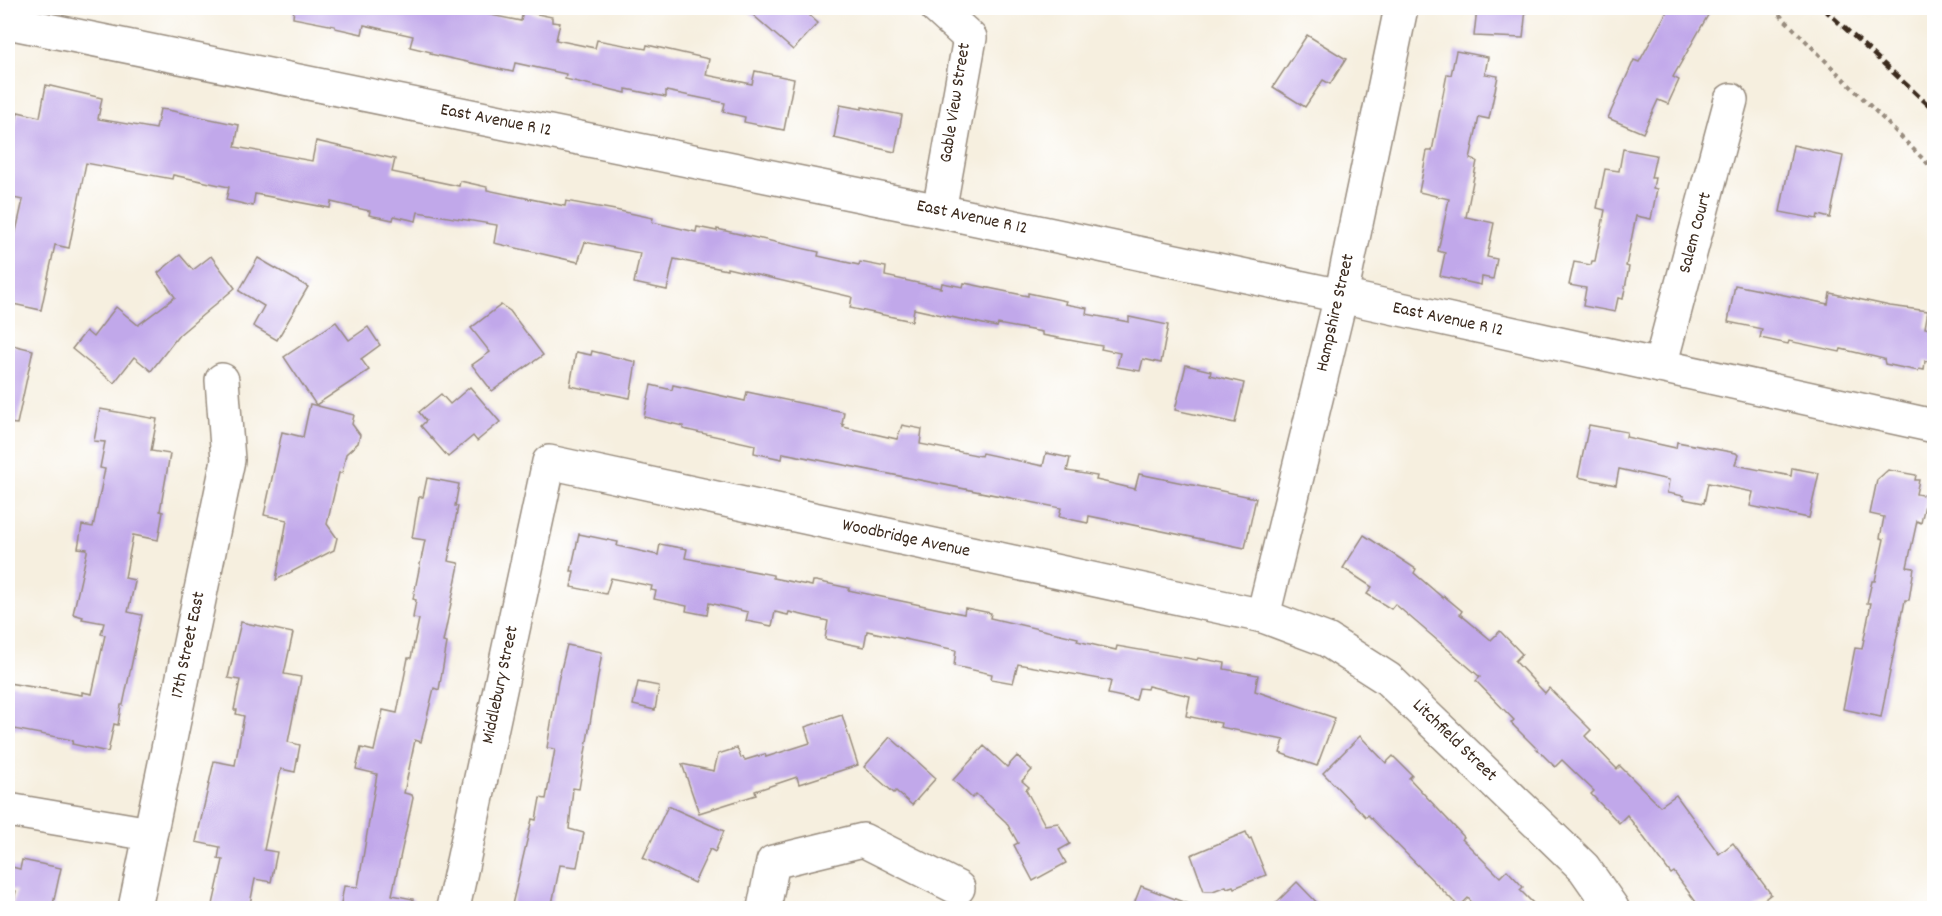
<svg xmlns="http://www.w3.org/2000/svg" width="1942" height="916" viewBox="0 0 1942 916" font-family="Dekko,sans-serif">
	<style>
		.building { fill: #c1a8ea }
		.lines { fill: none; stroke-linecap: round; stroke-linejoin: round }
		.minor-casing { stroke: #988c7e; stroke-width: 36 }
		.path { stroke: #988c7e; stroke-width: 4; stroke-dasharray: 4.5 4.5; stroke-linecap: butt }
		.minor { stroke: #fff; stroke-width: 33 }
		.rail { stroke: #3b2a1e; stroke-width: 4.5; stroke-dasharray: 9 4.5; stroke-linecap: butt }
		.labels { text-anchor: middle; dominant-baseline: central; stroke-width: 5; stroke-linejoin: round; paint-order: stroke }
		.street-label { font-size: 18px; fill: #3b2a1e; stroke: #fff }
	</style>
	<rect width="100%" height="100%" fill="#fff"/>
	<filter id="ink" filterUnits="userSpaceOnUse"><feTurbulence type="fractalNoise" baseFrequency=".0167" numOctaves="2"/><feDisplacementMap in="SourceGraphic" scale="12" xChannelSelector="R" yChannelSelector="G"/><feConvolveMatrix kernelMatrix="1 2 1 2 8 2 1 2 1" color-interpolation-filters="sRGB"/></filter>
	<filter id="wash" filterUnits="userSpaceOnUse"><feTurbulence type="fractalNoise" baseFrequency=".008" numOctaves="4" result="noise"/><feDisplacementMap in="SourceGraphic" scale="24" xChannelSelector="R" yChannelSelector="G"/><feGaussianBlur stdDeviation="1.35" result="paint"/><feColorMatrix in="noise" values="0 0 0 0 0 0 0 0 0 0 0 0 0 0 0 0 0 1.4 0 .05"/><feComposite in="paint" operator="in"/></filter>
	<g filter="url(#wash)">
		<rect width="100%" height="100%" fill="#f6efdf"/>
		<g id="blocks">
			<!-- building -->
			<g class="building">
				<polygon points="294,8 472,8 471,11 521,21 523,11 552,17 552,22 560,23 556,40 595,48 597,40 646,49 647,45 709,59 706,75 752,84 755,71 794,79 792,89 784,130 744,122 745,117 723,112 725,103 666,91 666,97 626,89 626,93 565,79 566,74 515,63 513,72 430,54 431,52 410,47 413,36 364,25 362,34 335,28 335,26 293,18"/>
				<polygon points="745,8 801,8 818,23 793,50"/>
				<polygon points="1477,8 1526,8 1523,38 1474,36"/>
				<polygon points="1669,8 1712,8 1673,77 1679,80 1668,104 1658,100 1643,133 1608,118 1634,60 1639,62"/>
				<polygon points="1307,35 1346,59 1330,84 1323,80 1305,107 1273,87"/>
				<polygon points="1456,51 1488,57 1485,74 1498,76 1489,119 1479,117 1470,159 1477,161 1466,217 1494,223 1487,257 1497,259 1493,279 1482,277 1481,285 1440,276 1445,253 1438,251 1449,199 1419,192 1427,151 1432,151 1447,74 1451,75"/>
				<polygon points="46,85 102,98 98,119 156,129 160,109 168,110 239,125 235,147 312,161 316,141 395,159 392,172 459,186 460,181 487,187 487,190 565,206 566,201 615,210 653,218 652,222 696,232 697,227 717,231 717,229 819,252 818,256 859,265 860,262 886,267 885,276 941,288 942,283 963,287 964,283 1028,296 1028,293 1066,301 1065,304 1087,308 1086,314 1129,322 1129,317 1168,325 1161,363 1143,359 1140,371 1117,367 1120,353 1101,349 1102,346 1042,335 1042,332 998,324 997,327 914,309 912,321 850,308 852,297 727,268 727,270 674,259 667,290 634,283 640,253 585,242 578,262 494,243 497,225 418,212 416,221 394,216 393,220 369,215 370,211 331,202 330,208 255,194 253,206 226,200 229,187 173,175 172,179 86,163 69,248 55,245 41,310 8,303 8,248 12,249 23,200 8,197 8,172 14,140 12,140 18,112 40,117"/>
				<polygon points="840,105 862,109 862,107 902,115 895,152 834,138"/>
				<polygon points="1793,145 1843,156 1830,218 1818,215 1817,219 1780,212"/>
				<polygon points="1623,149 1656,155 1651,178 1655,178 1653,188 1657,189 1651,219 1636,216 1626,266 1629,267 1623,299 1618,298 1615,312 1583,306 1586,288 1569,285 1574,262 1591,265 1592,261 1595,261 1605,210 1597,208 1605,169 1619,171"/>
				<polygon points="180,255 193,270 211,256 235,288 179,335 151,371 134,357 114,383 72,349 86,331 93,337 116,307 138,325 175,297 158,273"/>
				<polygon points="258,258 308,287 277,340 253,326 264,306 239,291"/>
				<polygon points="1735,285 1828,304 1830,293 1890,306 1928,311 1925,328 1935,330 1935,363 1925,361 1924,370 1919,369 1918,371 1885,364 1884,359 1841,349 1840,352 1789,341 1788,344 1760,338 1762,329 1728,322"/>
				<polygon points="501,305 510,311 543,355 492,391 472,365 490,352 471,328"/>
				<polygon points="336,322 349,340 368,327 380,345 361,359 369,370 316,405 284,357"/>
				<polygon points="8,344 33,350 17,424 8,423"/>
				<polygon points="592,351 636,362 630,398 570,386 576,352 591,355"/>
				<polygon points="1186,365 1211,371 1210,375 1244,383 1235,423 1175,410"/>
				<polygon points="651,385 672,390 673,385 745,401 747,392 844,412 842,424 844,425 843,427 897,439 902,425 922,429 920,444 981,456 982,453 1043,466 1046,453 1070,458 1067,471 1097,476 1096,480 1135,489 1139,474 1256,498 1245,548 1089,516 1088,523 1059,517 1061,508 783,453 782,459 754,453 755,445 683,429 683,426 644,417"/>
				<polygon points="470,387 500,422 477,441 473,436 448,457 421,426 426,421 419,412 441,394 450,404"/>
				<polygon points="310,404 354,415 352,424 360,435 358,443 346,454 342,473 339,473 327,524 337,538 334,550 276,580 287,520 264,515 282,432 303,437"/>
				<polygon points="100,409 157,419 151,451 170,454 160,511 163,512 158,540 133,535 125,578 134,580 135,582 128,612 142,615 123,705 121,705 118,725 114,724 108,752 72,744 73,740 8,728 8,683 82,695 82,692 92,694 105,635 101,634 104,623 82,619 83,617 73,614 87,552 87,549 78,548 82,525 93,527 105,469 100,468 105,442 94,441"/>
				<polygon points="1589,425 1627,432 1626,437 1676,448 1677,442 1736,453 1738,455 1735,465 1791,476 1792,468 1819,473 1809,518 1750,506 1753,492 1708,483 1704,503 1683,499 1684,496 1667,493 1669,480 1619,469 1616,485 1578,477"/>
				<polygon points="1888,470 1916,475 1915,480 1919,480 1916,494 1927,496 1921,523 1917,521 1907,567 1914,568 1909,600 1905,600 1903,611 1902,611 1881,717 1843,709 1855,648 1862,649 1871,603 1867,603 1872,581 1875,581 1884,539 1880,538 1884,517 1870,514 1877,480"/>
				<polygon points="427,478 459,484 455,506 458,506 448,561 458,563 459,565 443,642 447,643 439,690 434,688 421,742 415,740 404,793 412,795 413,798 392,895 413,899 412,909 340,909 344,886 358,887 377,774 356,769 361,748 374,751 383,710 397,713 408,658 411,658 419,619 413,618 416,600 413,599 425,540 412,538 419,497 423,497"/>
				<polygon points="579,534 618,542 617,546 658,555 660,544 687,549 685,558 773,575 773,578 812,586 813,581 816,581 849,588 848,590 964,614 965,608 991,613 990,618 1078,638 1077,641 1116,650 1117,646 1197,660 1198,658 1225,663 1224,669 1258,675 1255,691 1335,718 1317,766 1280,753 1284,740 1220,727 1221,723 1186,716 1190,696 1148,686 1147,689 1139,688 1136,700 1108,694 1111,681 1018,664 1013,683 991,679 992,674 954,666 956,650 867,631 864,647 825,639 828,621 789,612 788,615 775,612 772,626 746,621 748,612 709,603 707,615 686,611 687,606 654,599 656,591 651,590 652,586 611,578 606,594 571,587 574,571 571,571"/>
				<polygon points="1364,535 1416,569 1414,573 1443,598 1444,596 1462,611 1460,614 1491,640 1500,631 1522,654 1515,661 1545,693 1549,688 1591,730 1585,736 1617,769 1620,766 1660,806 1676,795 1719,854 1733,843 1771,894 1752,909 1701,909 1674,872 1671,874 1627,815 1619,823 1591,794 1594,791 1562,760 1555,767 1511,723 1514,720 1476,681 1480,677 1395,604 1391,609 1367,594 1372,587 1343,568"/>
				<polygon points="241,622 293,633 284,674 301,677 288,742 300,745 295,772 281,769 264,850 277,852 271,882 255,879 249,909 212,909 223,860 218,859 220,847 196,842 214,761 235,765 244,716 236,714 237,710 234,710 240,680 228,678"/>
				<polygon points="567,645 602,652 579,789 573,788 569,829 584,833 577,867 560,865 551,909 511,909 532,819 536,820 540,798 546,799 555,749 547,748 558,681"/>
				<polygon points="638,682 659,686 655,710 633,705"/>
				<polygon points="842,715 858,765 799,784 797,777 755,791 756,795 699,813 682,764 714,771 718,754 737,748 741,758 743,757 745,760 765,754 766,757 810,743 805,727"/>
				<polygon points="1360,736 1386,763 1393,756 1412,775 1409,778 1464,837 1462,839 1500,877 1507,870 1523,887 1520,890 1539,909 1478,909 1468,898 1459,907 1368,815 1366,817 1323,773"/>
				<polygon points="890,737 936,778 912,805 896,791 894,793 864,767"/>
				<polygon points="984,746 1007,767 1017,756 1032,770 1022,781 1029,787 1026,790 1045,825 1058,823 1070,844 1059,850 1066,863 1033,881 1014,845 1018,843 1006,822 976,794 972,798 953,780"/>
				<polygon points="668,806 724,831 715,852 710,849 694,883 643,858"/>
				<polygon points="1246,832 1249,839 1251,838 1266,875 1234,888 1233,886 1227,888 1226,886 1213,891 1204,891 1191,855"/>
				<polygon points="22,860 61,868 52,909 12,909 16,891 8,889 8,866 20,869"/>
				<polygon points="1297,882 1323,909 1270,909"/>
				<polygon points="1141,886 1196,907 1195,909 1132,909"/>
			</g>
		</g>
	</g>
	<g filter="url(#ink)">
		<use href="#blocks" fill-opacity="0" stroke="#988c7e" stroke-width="1.5"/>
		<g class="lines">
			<defs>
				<g id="minor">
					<polyline points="937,8 970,38 939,211"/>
					<polyline points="8,22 939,211 1341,296 1934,426"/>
					<polyline points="1660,366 1731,100"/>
					<polyline points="1263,616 1341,296 1401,8"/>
					<polyline points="8,810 150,834"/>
					<polyline points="135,908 228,460 222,380"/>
					<polyline points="453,908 549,462 1263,616 1327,640 1388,679 1584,868 1612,908"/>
					<polyline points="764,908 773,862 863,840 958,888"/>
				</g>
			</defs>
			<!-- minor casing -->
			<use href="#minor" class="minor-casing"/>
			<!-- path -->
			<polyline class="path" points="1773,8 1934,170"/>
			<!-- minor -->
			<use href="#minor" class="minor"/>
			<!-- rail -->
			<polyline class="rail" points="1823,8 1934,110"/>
		</g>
	</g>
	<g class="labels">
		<!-- street labels -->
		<g class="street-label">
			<text transform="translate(956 103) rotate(-81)">Gable View Street</text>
			<text transform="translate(496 121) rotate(11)">East Avenue R 12</text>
			<text transform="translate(972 218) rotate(12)">East Avenue R 12</text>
			<text transform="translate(1696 233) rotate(-75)">Salem Court</text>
			<text transform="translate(1336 313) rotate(-77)">Hampshire Street</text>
			<text transform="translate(1448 320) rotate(12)">East Avenue R 12</text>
			<text transform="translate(906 539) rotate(12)">Woodbridge Avenue</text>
			<text transform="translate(189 645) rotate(-78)">17th Street East</text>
			<text transform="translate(501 685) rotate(-78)">Middlebury Street</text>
			<text transform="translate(1454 741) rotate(44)">Litchfield Street</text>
		</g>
	</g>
	<!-- margin -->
	<rect width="1942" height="916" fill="none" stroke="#fff" stroke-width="30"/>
</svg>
